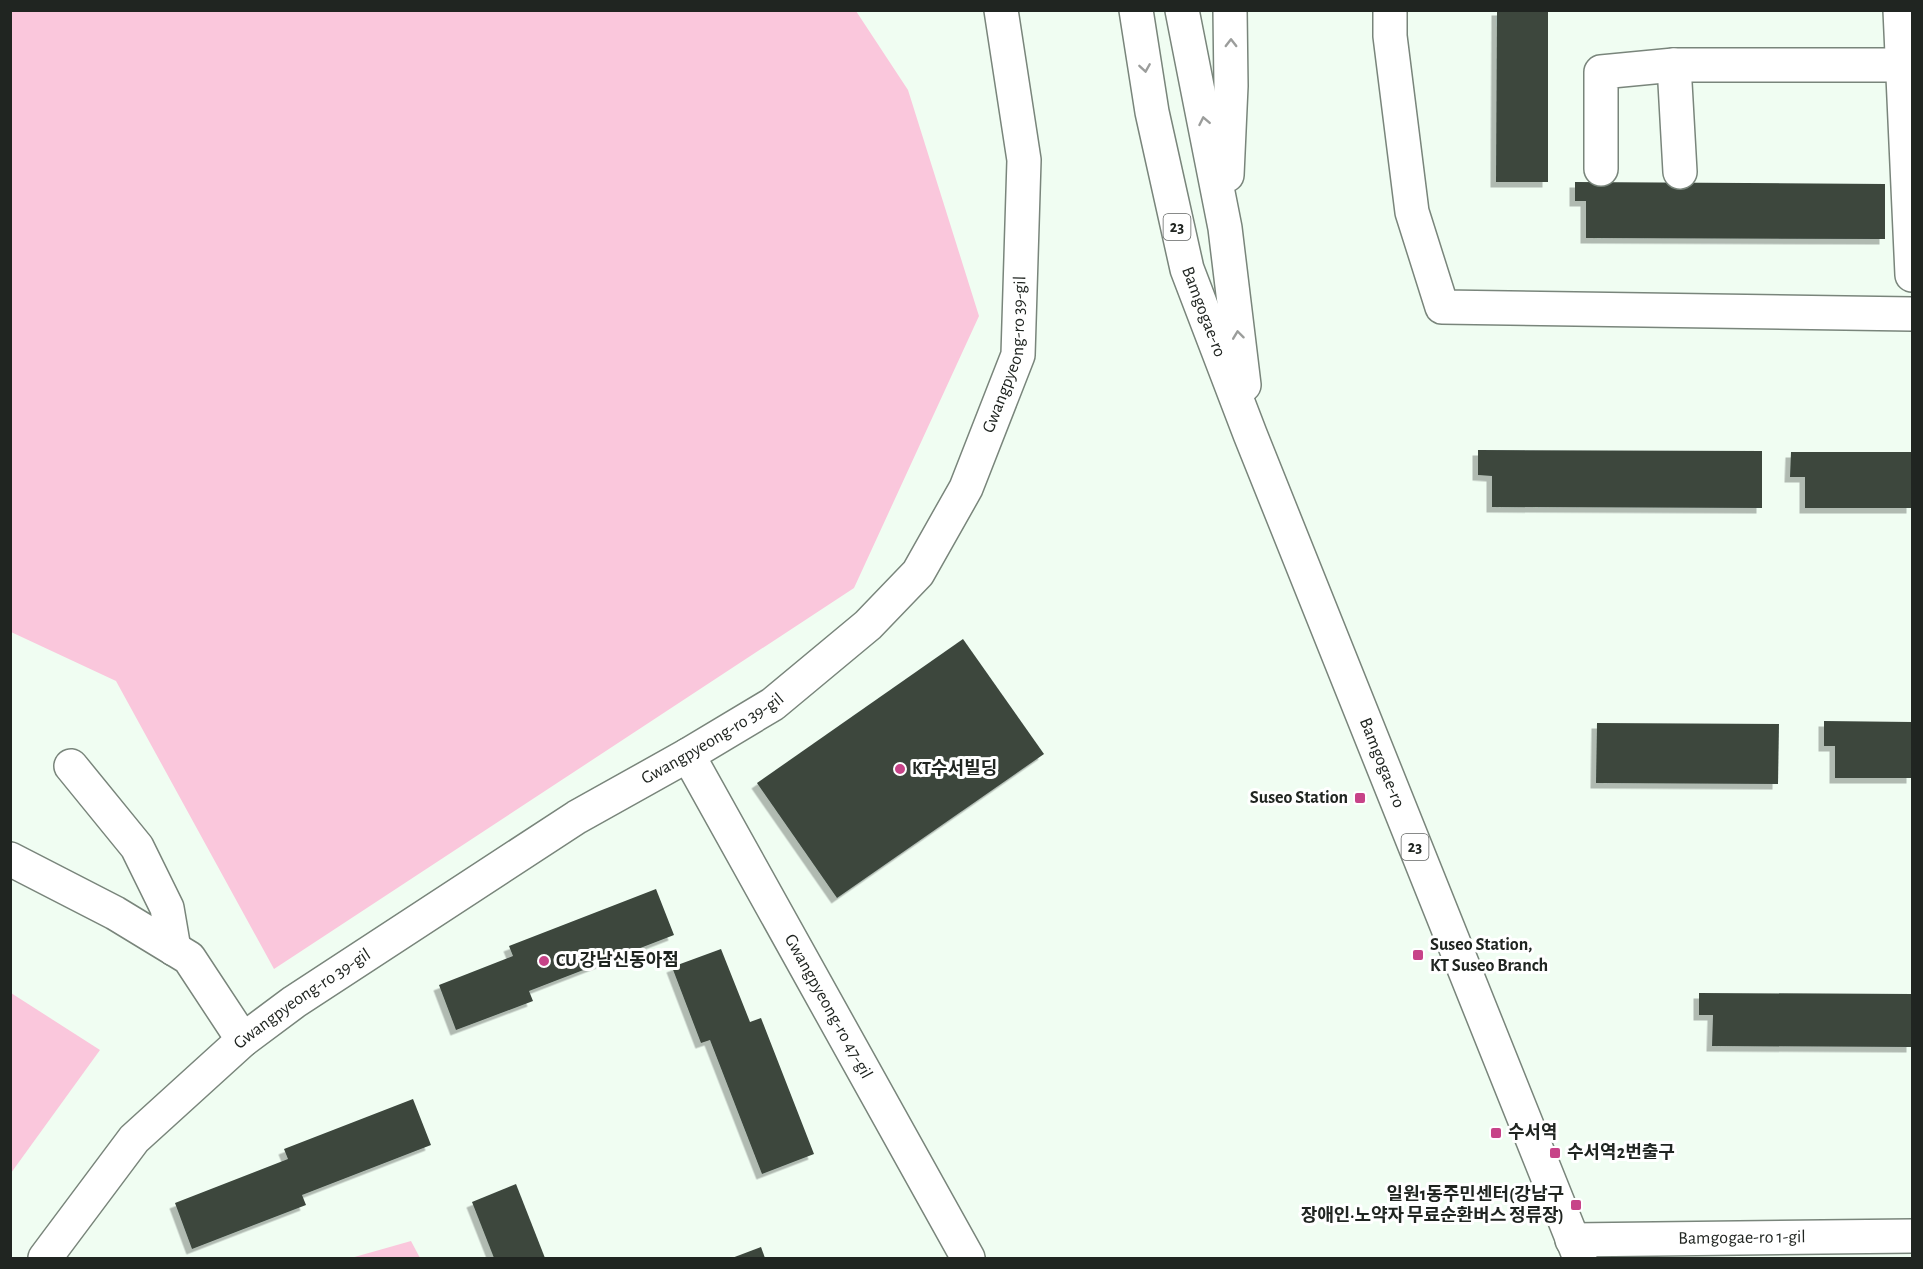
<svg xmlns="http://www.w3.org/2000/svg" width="1923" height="1269" viewBox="0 0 1923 1269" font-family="'Alegreya Sans','Noto Sans KR',sans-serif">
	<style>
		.green { fill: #fac7dc }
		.building { fill: #3c473e; filter: url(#shadow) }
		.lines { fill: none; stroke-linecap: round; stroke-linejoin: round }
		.minor-casing { stroke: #79857b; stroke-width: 36 }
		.major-casing { stroke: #79857b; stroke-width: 36 }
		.minor { stroke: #fff; stroke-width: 33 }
		.major { stroke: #fff; stroke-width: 33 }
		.oneway { stroke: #9b9d9b }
		.poi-dot { fill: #c74388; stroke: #fff; stroke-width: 2 }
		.labels { text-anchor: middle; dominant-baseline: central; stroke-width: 6; stroke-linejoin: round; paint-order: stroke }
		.shield { fill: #fff; stroke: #636664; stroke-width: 1.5 }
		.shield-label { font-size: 16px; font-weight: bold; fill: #202521 }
		.street-label { font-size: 18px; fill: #202521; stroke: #fff }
		.poi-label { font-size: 18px; font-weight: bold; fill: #202521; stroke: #fff; text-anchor: start }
	</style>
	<defs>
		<filter id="shadow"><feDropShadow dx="-5.5" dy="5.5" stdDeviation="0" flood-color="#0004"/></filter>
	</defs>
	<rect width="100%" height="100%" fill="#f0fdf2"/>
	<!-- green -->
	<g class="green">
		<polygon points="11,10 856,11 908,90 979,316 854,588 274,969 116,681 11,632"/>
		<polygon points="11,993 100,1050 11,1173"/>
		<polygon points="411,1241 420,1258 351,1258"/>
	</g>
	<!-- building -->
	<g class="building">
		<polygon points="1497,10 1548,10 1548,182 1496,182"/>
		<polygon points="1575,182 1885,184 1885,239 1586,238 1586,201 1575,201"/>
		<polygon points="1478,450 1762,451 1762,508 1492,507 1492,476 1478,475"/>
		<polygon points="1791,452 1912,452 1912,508 1805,508 1805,477 1790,477"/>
		<polygon points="963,639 1044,754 837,898 757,783"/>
		<polygon points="1824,721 1912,722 1912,778 1835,778 1835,746 1824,746"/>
		<polygon points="1597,723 1779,724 1778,784 1596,783"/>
		<polygon points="656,889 674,935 529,991 533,1001 456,1030 439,985 513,956 509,946"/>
		<polygon points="721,949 750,1022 761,1018 814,1154 762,1174 710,1040 701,1043 672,967"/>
		<polygon points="1699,993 1912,994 1912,1047 1712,1046 1713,1015 1699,1015"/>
		<polygon points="413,1099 431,1145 302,1195 306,1205 192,1249 175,1203 288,1159 284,1149"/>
		<polygon points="516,1184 545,1258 494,1258 472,1202"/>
		<polygon points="761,1247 765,1258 732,1258"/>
	</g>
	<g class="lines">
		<defs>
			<g id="minor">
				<polyline points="1390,10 1390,36 1412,212 1442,307 1912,314"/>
				<polyline points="1900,10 1912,275"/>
				<polyline points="1601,169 1601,72 1674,65"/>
				<polyline points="1680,172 1674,65 1912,65"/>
				<path id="s1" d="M688 755 968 1258"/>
				<polyline points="71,766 137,847 167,908 174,949"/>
				<polyline points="10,859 115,913 189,958 243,1040"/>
				<path id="s2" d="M1572 1240 1912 1236"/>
				<path id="s3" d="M45 1258 134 1139 243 1040 294 1002 577 817 688 755 773 704 868 625 918 573 966 488 1018 355 1024 160 1001 10"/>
			</g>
			<g id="major">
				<path id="s4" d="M1136 10 1152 112 1187 269 1250 434 1580 1258"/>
				<polyline points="1182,10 1225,228 1244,385"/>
				<polyline points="1227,175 1231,86 1230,10"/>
			</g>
		</defs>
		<!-- minor casing -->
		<use href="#minor" class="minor-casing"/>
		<!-- major casing -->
		<use href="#major" class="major-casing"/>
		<!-- minor -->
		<use href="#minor" class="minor"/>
		<!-- major -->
		<use href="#major" class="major"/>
	</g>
	<!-- one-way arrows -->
	<defs><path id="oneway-chevron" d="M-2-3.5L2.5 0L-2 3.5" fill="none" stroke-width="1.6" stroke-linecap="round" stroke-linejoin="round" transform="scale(1.5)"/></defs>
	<g class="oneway">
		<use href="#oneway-chevron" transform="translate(1231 43) rotate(-90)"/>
		<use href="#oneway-chevron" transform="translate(1145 68) rotate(81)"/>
		<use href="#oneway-chevron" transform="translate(1204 121) rotate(-101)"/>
		<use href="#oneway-chevron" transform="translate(1238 335) rotate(-97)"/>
	</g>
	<!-- markers -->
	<g class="poi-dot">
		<circle cx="900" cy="769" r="6"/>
		<rect x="1354" y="792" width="12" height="12" rx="3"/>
		<rect x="1412" y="949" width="12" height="12" rx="3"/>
		<circle cx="544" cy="961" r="6"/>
		<rect x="1490" y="1127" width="12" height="12" rx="3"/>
		<rect x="1549" y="1147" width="12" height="12" rx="3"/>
		<rect x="1570" y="1199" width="12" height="12" rx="3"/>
	</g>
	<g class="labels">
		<!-- shield labels -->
		<g class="shield">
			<rect x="1163.5" y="214" width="27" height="26" rx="4.5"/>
			<rect x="1401.5" y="834" width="27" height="26" rx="4.5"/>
		</g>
		<g class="shield-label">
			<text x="1177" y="227">23</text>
			<text x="1415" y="847">23</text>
		</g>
		<!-- street labels -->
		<g class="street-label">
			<text stroke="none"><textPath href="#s4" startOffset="310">Bamgogae-ro</textPath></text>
			<text stroke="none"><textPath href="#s3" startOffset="1358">Gwangpyeong-ro 39-gil</textPath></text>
			<text stroke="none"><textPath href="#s3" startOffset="854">Gwangpyeong-ro 39-gil</textPath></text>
			<text stroke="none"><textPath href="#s4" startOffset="795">Bamgogae-ro</textPath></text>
			<text stroke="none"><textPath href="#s3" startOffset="368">Gwangpyeong-ro 39-gil</textPath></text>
			<text stroke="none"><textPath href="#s1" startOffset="288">Gwangpyeong-ro 47-gil</textPath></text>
			<text stroke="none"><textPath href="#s2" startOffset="170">Bamgogae-ro 1-gil</textPath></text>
		</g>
		<!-- poi labels -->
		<g class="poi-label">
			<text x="912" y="769">KT수서빌딩</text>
			<text x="1348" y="798" text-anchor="end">Suseo Station</text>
			<text x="1430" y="945">Suseo Station,<tspan x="1430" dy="21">KT Suseo Branch</tspan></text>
			<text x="556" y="961">CU 강남신동아점</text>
			<text x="1508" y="1133">수서역</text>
			<text x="1567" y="1153">수서역2번출구</text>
			<text x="1564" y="1195" text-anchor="end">일원1동주민센터(강남구<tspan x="1564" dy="21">장애인·노약자 무료순환버스 정류장)</tspan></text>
		</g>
	</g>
	<!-- border -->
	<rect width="1923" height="1269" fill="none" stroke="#202521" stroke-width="24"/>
</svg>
